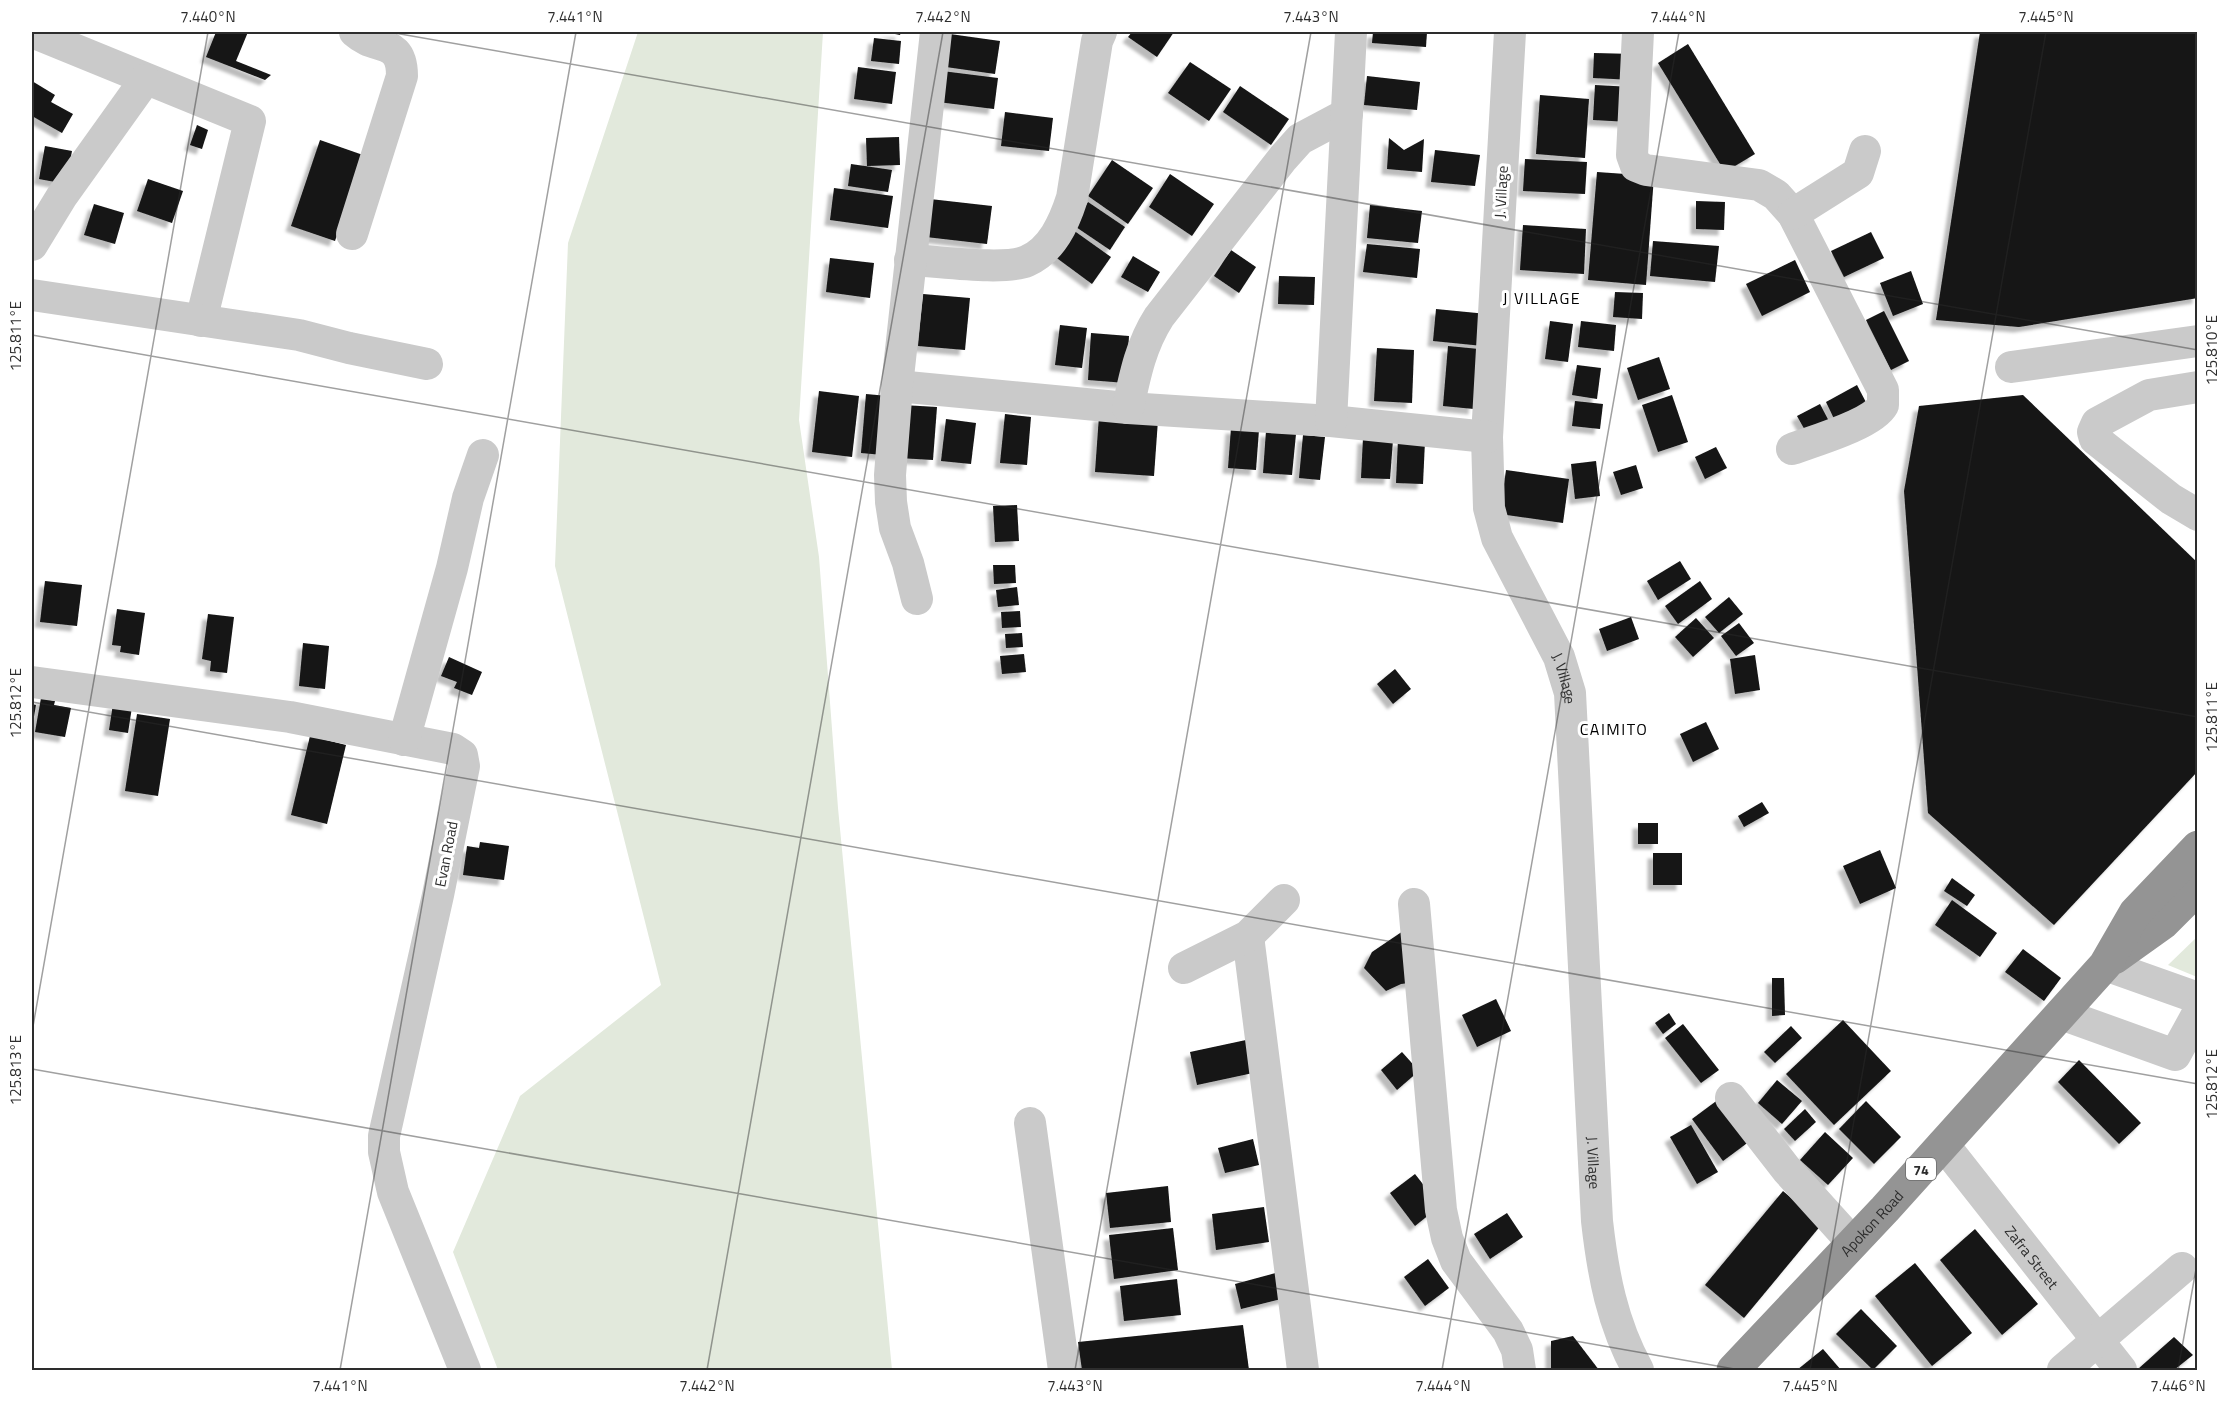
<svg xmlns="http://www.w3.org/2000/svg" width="2229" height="1402" viewBox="0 0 2229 1402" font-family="'Titillium Web',sans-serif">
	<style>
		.green { fill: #e2e9dc }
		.building { fill: #141414; filter: url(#shadow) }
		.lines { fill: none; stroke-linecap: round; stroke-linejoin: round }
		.minor { stroke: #cacaca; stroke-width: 32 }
		.highway { stroke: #949494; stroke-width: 33 }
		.ticks { fill: none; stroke: #2d2d2d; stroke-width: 1.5; stroke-opacity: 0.45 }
		.labels { text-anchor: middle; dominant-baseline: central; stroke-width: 6; stroke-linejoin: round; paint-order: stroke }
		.shield { fill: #fff; stroke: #6c6c6c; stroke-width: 1.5 }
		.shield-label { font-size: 14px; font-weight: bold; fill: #2d2d2d }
		.street-label { font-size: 15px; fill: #2d2d2d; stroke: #fff }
		.neighbourhood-label { font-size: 16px; letter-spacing: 1.5px; fill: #000; stroke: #fff }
		.neatline { fill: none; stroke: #2d2d2d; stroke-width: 2 }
		.ticks-label { font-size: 15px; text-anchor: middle; fill: #2d2d2d }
	</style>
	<defs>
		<filter id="shadow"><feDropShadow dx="-5.5" dy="5.5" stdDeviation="1.5" flood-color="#0004"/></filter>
	</defs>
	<rect width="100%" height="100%" fill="#fff"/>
	<!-- green -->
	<g class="green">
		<polygon points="638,32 823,32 799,420 819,557 838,808 892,1370 498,1370 453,1252 520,1096 661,985 555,566 568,243"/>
		<polygon points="2197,937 2197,977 2168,965"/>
	</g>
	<!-- building -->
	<g class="building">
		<polygon points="216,32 248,32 236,61 271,75 265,80 206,57"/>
		<polygon points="885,32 901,32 900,35"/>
		<polygon points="1132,32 1174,32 1157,57 1128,37"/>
		<polygon points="1373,32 1427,32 1426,47 1372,43"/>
		<polygon points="1980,32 2198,32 2198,298 2019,327 1936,320"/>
		<polygon points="950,34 1000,41 995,74 946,67"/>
		<polygon points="874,38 901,41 899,64 871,61"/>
		<polygon points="1688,44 1755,154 1725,172 1658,63"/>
		<polygon points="1594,53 1635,54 1634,80 1593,78"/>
		<polygon points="1190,62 1231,89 1209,121 1168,93"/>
		<polygon points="858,67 896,72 892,104 854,99"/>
		<polygon points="942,71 998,78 994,109 938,102"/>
		<polygon points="1367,76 1420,82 1417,110 1364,105"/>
		<polygon points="32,81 55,95 51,102 73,114 62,133 32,116"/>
		<polygon points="1595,85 1632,87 1630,122 1593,120"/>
		<polygon points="1240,86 1289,119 1271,145 1223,112"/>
		<polygon points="1540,95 1589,99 1585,158 1536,154"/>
		<polygon points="1005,112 1053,118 1049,151 1001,146"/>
		<polygon points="197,125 208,130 202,149 190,145"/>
		<polygon points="899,137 900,165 867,166 866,138"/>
		<polygon points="1389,138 1404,150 1424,139 1422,172 1387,169"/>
		<polygon points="320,140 363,155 335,241 291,226"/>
		<polygon points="45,146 72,151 66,184 39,179"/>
		<polygon points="1435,150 1480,155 1475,186 1431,182"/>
		<polygon points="1525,159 1587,162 1585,194 1523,191"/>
		<polygon points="1112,160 1153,188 1128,224 1088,196"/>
		<polygon points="851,164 892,170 888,192 848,186"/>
		<polygon points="1597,172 1654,176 1646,285 1588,280"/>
		<polygon points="1170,174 1214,204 1192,236 1149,207"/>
		<polygon points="148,179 183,191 172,223 137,211"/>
		<polygon points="834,188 893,196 888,228 830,220"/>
		<polygon points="930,199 992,206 987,244 926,237"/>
		<polygon points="1696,201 1725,202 1724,230 1696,229"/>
		<polygon points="1088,202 1125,227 1110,250 1073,225"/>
		<polygon points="94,204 124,213 115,244 84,235"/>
		<polygon points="1370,205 1422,211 1418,243 1367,238"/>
		<polygon points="1523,225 1586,229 1584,274 1520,270"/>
		<polygon points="1073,230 1111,257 1092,284 1054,256"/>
		<polygon points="1871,232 1884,258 1844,277 1831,251"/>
		<polygon points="1653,241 1719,246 1715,282 1650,276"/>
		<polygon points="1367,244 1420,249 1417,278 1363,272"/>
		<polygon points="1231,250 1256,267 1239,293 1214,276"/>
		<polygon points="1133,256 1160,272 1148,292 1121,277"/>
		<polygon points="830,258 874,263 870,298 826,292"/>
		<polygon points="1795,260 1810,292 1762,316 1746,284"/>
		<polygon points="1911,271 1923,304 1893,316 1880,283"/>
		<polygon points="1279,276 1315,277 1314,305 1278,304"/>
		<polygon points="1615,292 1643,293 1642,319 1613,317"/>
		<polygon points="923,294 970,298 965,350 918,346"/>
		<polygon points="1436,309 1487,314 1483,346 1433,341"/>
		<polygon points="1884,311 1909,361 1891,370 1866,320"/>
		<polygon points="1550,321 1573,324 1568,362 1545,359"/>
		<polygon points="1581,321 1616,325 1614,351 1578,347"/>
		<polygon points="1060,325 1087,328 1082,368 1055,365"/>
		<polygon points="1091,333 1129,336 1126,383 1088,380"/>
		<polygon points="1448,346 1479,349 1474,409 1443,406"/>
		<polygon points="1377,348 1414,350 1412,403 1374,401"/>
		<polygon points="1659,357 1670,389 1638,400 1627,368"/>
		<polygon points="1577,365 1601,368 1597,399 1572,395"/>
		<polygon points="1857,385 1869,408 1837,425 1826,402"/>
		<polygon points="819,391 859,396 852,457 812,452"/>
		<polygon points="866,394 888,396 883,455 861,453"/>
		<polygon points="1672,395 1688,442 1658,452 1642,405"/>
		<polygon points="2023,395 2198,563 2198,771 2054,925 1928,813 1904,491 1919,406"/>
		<polygon points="1575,401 1603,404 1600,429 1572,426"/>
		<polygon points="1820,404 1832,427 1810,439 1797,416"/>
		<polygon points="903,405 937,407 933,460 899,458"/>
		<polygon points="1005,414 1031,417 1027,465 1000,463"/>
		<polygon points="1099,416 1158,420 1154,476 1095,472"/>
		<polygon points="946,419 976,423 971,464 941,461"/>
		<polygon points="1231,428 1259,430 1256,470 1228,468"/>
		<polygon points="1266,431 1296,434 1292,475 1263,473"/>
		<polygon points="1303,435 1325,437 1320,480 1299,478"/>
		<polygon points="1363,438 1393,440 1390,479 1361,478"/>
		<polygon points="1398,440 1425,441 1423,484 1396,483"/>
		<polygon points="1716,447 1727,468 1705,479 1695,457"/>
		<polygon points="1596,461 1600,496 1575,499 1571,464"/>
		<polygon points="1636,465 1643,488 1621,495 1613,472"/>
		<polygon points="1506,470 1569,479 1563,523 1500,514"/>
		<polygon points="1017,505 1019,541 995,542 993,506"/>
		<polygon points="1680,561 1691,579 1658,600 1647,581"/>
		<polygon points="993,565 1015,565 1016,583 994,584"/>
		<polygon points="45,581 82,585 77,626 40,622"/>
		<polygon points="1700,581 1712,599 1678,624 1665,606"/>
		<polygon points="1017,587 1019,605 998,607 996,590"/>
		<polygon points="1729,597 1743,614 1719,633 1705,617"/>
		<polygon points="117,609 145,613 139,655 120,652 121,646 112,645"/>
		<polygon points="1020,611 1021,627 1002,628 1001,612"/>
		<polygon points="208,614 234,617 227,673 210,671 211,661 202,659"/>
		<polygon points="1631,617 1639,639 1607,651 1599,629"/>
		<polygon points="1696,618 1714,638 1693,657 1675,637"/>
		<polygon points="1739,623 1754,643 1736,656 1721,636"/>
		<polygon points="1022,633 1023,647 1006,648 1005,634"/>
		<polygon points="303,643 329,646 325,689 299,686"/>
		<polygon points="1024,654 1026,672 1002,674 1000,656"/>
		<polygon points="1755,655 1760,690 1735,694 1730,659"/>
		<polygon points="449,657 482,672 472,695 454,688 457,682 441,676"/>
		<polygon points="1395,669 1411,689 1393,704 1377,684"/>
		<polygon points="41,698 55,701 54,705 71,708 65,737 35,732"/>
		<polygon points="32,704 36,705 33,722 32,722"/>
		<polygon points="113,704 132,707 128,733 109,730"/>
		<polygon points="137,714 170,719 158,796 125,791"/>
		<polygon points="1706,722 1719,749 1693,762 1680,734"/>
		<polygon points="310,736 346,745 327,824 291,815"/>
		<polygon points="1762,802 1769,813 1744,827 1738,816"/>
		<rect x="1638" y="823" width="20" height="21"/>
		<polygon points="480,842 509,846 504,880 463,875 467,846 479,848"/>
		<polygon points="1880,850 1896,888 1860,904 1843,866"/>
		<rect x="1653" y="853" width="29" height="32"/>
		<polygon points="1952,878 1975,895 1967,906 1944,891"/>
		<polygon points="1952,900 1997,933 1980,957 1935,925"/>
		<polygon points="1409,927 1416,982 1401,984 1386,991 1364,968 1372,952"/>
		<polygon points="2023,949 2061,978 2044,1001 2005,972"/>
		<polygon points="1772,978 1784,978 1785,1015 1772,1016"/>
		<polygon points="1496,999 1511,1031 1477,1047 1462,1015"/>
		<polygon points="1669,1013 1676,1024 1663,1034 1655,1023"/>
		<polygon points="1843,1020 1891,1071 1834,1125 1786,1074"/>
		<polygon points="1683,1024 1719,1070 1701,1083 1665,1038"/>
		<polygon points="1791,1026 1802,1038 1775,1063 1764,1052"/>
		<polygon points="1246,1040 1253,1073 1197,1085 1190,1052"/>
		<polygon points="1402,1052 1419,1071 1397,1090 1381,1070"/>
		<polygon points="2079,1060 2141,1123 2119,1144 2058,1082"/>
		<polygon points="1777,1080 1802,1101 1782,1124 1758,1103"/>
		<polygon points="1719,1099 1750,1141 1723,1161 1692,1119"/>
		<polygon points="1866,1101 1901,1137 1874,1164 1839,1129"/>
		<polygon points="1805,1109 1816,1122 1795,1141 1784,1129"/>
		<polygon points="1691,1125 1718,1172 1697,1184 1670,1137"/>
		<polygon points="1825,1132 1853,1158 1828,1185 1800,1160"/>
		<polygon points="1253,1139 1259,1165 1225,1173 1218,1148"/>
		<polygon points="1415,1174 1440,1206 1415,1226 1390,1193"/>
		<polygon points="1168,1186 1171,1222 1110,1228 1106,1193"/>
		<polygon points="1783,1191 1822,1224 1744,1318 1705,1285"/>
		<polygon points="1264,1207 1269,1242 1216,1250 1212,1214"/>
		<polygon points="1507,1213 1523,1237 1490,1259 1474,1234"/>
		<polygon points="1173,1228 1178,1270 1114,1279 1109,1235"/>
		<polygon points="1975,1229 2038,1304 2002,1335 1940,1260"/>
		<polygon points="1428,1259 1449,1288 1425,1306 1404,1277"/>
		<polygon points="1915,1263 1972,1333 1932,1366 1875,1296"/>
		<polygon points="1287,1270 1289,1297 1241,1309 1235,1284"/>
		<polygon points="1177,1279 1181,1315 1124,1321 1120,1286"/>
		<polygon points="1861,1309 1897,1346 1873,1370 1836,1334"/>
		<polygon points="1243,1325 1249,1370 1082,1370 1078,1342"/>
		<polygon points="1573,1336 1599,1370 1551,1370 1551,1341"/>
		<polygon points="2174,1337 2193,1355 2174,1370 2138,1369"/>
		<polygon points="1823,1349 1841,1370 1797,1370"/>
	</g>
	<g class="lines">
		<!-- minor -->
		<g class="minor">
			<polyline points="32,32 250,121 201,321"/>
			<path id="s1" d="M1510 32 1487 437 1489 508 1497 538 1559 657 1570 693 1597 1221C1603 1274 1612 1323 1638 1370"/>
			<path d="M1638 32 1632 155 1636 166 1646 170 1759 185 1776 195 1793 214 1883 390V405C1873 424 1814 441 1792 449"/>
			<polyline points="1793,214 1858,173 1865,151"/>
			<path d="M352 234 402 76C402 37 376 51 355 32"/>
			<polyline points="32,245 62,196 145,80"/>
			<path d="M910 260C938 261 1004 271 1027 261 1052 250 1064 223 1072 198L1097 41 1101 32"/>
			<polyline points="32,295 299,335 349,348 427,364"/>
			<polyline points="2011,367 2198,341"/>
			<polyline points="897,386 1128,408 1331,421 1487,437"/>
			<polyline points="2198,387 2149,395 2097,423 2093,432 2095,439 2171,499 2198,515"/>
			<path d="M1128 408C1135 375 1141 345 1159 317L1283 158 1300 139 1347 114"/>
			<polyline points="1331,421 1351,32"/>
			<polyline points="917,599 908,563 895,528 891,502 890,475 897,386 936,32"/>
			<polyline points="32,682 290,717 453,749 462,755 464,766 438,895 384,1136 384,1152 393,1192 465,1370"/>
			<polyline points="404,740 452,568 468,498 483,455"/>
			<polyline points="1414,904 1441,1210 1447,1238 1456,1261 1508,1331 1517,1350 1520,1370"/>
			<polyline points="1248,936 1303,1370"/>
			<polyline points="2105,965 2198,998"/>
			<polyline points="1184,968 1248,936 1284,900"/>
			<polyline points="2061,1014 2175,1055 2198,1013"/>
			<polyline points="1731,1098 1787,1170 1853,1243"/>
			<polyline points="1030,1123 1064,1370"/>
			<path id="s2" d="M1943 1144 2121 1370"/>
			<polyline points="2063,1370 2182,1268"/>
		</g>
		<!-- highway -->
		<g class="highway">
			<polyline points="2114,958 2163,923 2198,888"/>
			<path id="s3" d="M1733 1370 1885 1209 2105 965 2135 913 2198 847"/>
		</g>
	</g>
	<!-- ticks -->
	<path class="ticks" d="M389 32 2198 350M32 335 2198 717M32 702 2198 1084M32 1032 208 32M32 1069 1740 1370M340 1370 576 32M707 1370 943 32M1075 1370 1311 32M1442 1370 1679 32M1810 1370 2046 32M2178 1370 2198 1258"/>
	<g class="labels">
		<!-- shield labels -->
		<rect class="shield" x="1906" y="1158" width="30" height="22" rx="4.5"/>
		<g class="shield-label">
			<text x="1921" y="1169">74</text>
		</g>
		<!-- street labels -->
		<g class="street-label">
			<text transform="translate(1501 192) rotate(-87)">J. Village</text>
			<text stroke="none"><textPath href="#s1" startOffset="664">J. Village</textPath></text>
			<text transform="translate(446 854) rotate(-79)">Evan Road</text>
			<text stroke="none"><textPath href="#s1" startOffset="1150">J. Village</textPath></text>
			<text stroke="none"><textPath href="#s3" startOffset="202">Apokon Road</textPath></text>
			<text stroke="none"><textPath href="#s2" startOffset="144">Zafra Street</textPath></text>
		</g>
		<!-- neighbourhood labels -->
		<g class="neighbourhood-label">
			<text x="1542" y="298">J VILLAGE</text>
			<text x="1614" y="729">CAIMITO</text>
		</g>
	</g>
	<!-- border -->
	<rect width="2229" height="1402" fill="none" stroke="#ffffff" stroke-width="66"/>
	<rect x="33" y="33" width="2163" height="1336" class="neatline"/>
	<g class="ticks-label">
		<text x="208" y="22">7.440°N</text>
		<text x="575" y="22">7.441°N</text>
		<text x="943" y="22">7.442°N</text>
		<text x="1311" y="22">7.443°N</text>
		<text x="1678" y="22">7.444°N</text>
		<text x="2046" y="22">7.445°N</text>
		<text transform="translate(16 336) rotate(-90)" y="5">125.811°E</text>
		<text transform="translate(2212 350) rotate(-90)" y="5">125.810°E</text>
		<text transform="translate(16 703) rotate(-90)" y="5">125.812°E</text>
		<text transform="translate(2212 717) rotate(-90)" y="5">125.811°E</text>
		<text transform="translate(16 1070) rotate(-90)" y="5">125.813°E</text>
		<text transform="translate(2212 1084) rotate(-90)" y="5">125.812°E</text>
		<text x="340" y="1391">7.441°N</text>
		<text x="707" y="1391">7.442°N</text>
		<text x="1075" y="1391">7.443°N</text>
		<text x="1443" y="1391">7.444°N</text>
		<text x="1810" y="1391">7.445°N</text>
		<text x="2178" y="1391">7.446°N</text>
	</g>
</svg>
